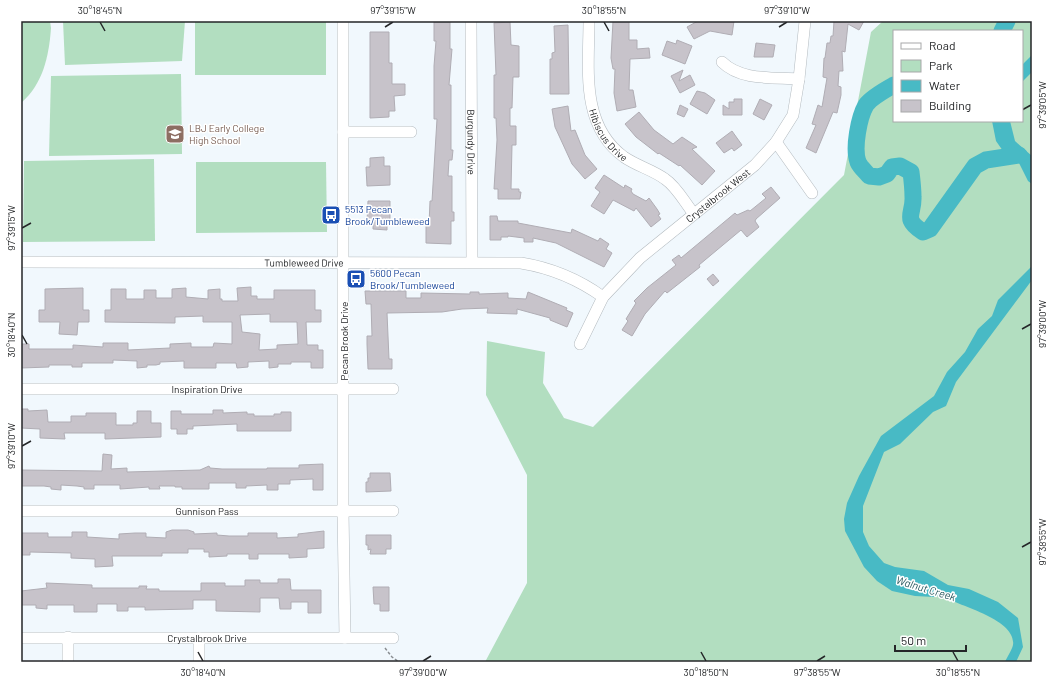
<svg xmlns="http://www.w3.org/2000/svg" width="1053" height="683" viewBox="0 0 1053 683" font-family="Barlow,sans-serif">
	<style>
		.green { fill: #b2dec0; fill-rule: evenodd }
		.water { fill: #48bac5 }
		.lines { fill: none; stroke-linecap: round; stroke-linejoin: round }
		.river { stroke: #48bac5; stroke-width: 17 }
		.building { fill: #c7c3ca; stroke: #b0adb4; fill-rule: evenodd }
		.minor-casing { stroke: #b3babf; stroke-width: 12 }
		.path { stroke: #898d91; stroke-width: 1.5; stroke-dasharray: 3 2; stroke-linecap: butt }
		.minor { stroke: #fff; stroke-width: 11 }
		.ticks { fill: none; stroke: #242628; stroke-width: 1.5 }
		.labels { text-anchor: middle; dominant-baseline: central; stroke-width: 3; stroke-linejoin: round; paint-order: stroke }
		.education-label { font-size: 10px; fill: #785e54; stroke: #fff; text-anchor: start }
		.street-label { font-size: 10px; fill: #242628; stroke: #fff }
		.transit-label { font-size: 10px; fill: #164399; stroke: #fff; text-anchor: start }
		.water-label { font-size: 11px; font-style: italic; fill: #2b5b60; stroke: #fff }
		.neatline { fill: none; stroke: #242628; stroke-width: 1.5 }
		.ticks-label { font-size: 10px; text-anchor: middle; fill: #242628 }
	</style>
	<rect width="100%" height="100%" fill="#f1f8fd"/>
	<!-- green -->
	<g class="green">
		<path d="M21 21H50L51 28C49 56 43 84 21 103Z"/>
		<polygon points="63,21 185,21 182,61 65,65"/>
		<rect x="195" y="21" width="131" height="54"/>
		<path d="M883 21H1032V662H485L527 583V475L486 395 487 341 545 352 543 383 564 418 593 427 844 175 871 32ZM894 31H1022V121H894Z"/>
		<polygon points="181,74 182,154 49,156 51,76"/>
		<polygon points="154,159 155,241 23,242 24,161"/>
		<polygon points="196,162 326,162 327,232 196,233"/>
	</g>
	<!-- water -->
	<g class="water">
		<polygon points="1032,55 1032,72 1022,82 1022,65"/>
		<polygon points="992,121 1010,121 1015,141 1032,156 1032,184 1028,181 1017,159 1003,151 996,141"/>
		<path d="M1032 266V280L956 382 946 406 933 412 900 444 884 452 863 506V532L869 546 884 563 895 567 924 571 948 585 969 589 998 602 1018 618 1023 647 1016 662H1005C1007 657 1012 650 1013 645 1017 619 958 606 940 595L934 597 915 596 892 591 877 581 864 567 845 531 844 519 847 503 859 476 881 436 934 396 947 372 965 352 978 329 992 316 998 300Z"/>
	</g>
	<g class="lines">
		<!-- river -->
		<g class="river">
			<polyline points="1002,31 1007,21"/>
			<path d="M894 85C885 90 872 97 866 105 859 117 853 148 858 162 860 167 866 172 869 176L879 177 887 174 892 167 900 166 911 172C912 180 913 189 913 197 914 214 902 219 923 232L930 229 975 166 986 160 1019 155"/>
		</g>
	</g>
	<!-- building -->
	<g class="building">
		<polygon points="613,21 629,21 629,40 637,40 637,49 649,48 650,58 630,59 629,90 633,90 636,107 617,111 614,93 615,69 613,69 611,58"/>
		<polygon points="698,21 734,21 732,35 710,31 694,39 687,27"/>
		<polygon points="834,21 864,21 859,30 848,24 845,52 842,51 843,71 839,71 838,86 841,87 841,95 837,113 833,112 816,153 806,148 816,125 812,124 818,105 822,107 827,78 823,77 824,58 825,58 827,43 830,43 831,36 833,36"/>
		<polygon points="434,22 450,22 450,49 452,49 449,85 451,85 451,150 453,150 452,160 449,160 448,176 452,176 452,212 454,212 454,221 451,221 451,244 426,243 426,225 429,225 430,201 432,201 437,119 434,119 434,66 436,41 434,41"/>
		<polygon points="510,22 511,45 519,46 519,77 513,77 512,108 510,108 510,126 516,126 516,145 512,145 511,189 519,189 519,192 521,192 520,199 498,199 498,189 494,189 497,140 496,118 494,118 494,75 496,75 494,23"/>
		<polygon points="568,25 569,94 550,94 550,59 552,59 552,53 555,52 554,26"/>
		<polygon points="370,32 389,32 389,63 392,63 392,84 405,84 405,95 394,96 395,111 389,111 389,117 370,118"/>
		<polygon points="677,40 692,46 685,64 662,55 667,41 676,44"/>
		<polygon points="756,43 775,45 773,57 754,57"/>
		<polygon points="683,70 679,81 690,75 695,85 680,93 671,76"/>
		<polygon points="697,91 705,93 715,100 707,114 690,104"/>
		<polygon points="734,99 742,99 742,115 723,115 723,105 729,109 729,102 734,102"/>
		<polygon points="760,99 772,105 764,120 753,114"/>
		<polygon points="680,105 688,109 684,117 677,114"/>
		<polygon points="568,106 571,131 575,130 585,155 597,169 585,179 572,164 555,127 552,109"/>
		<polygon points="639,112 654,130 673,144 682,137 697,147 692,149 715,171 702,185 680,165 679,166 659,153 658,154 636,137 625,124"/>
		<polygon points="732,131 742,145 734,151 732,148 724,153 716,143"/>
		<polygon points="384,157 384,166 390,166 390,185 367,186 366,167 370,167 370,158"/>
		<polygon points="604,175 624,188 625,185 632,189 631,191 633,194 646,201 649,198 657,209 660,214 658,215 661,219 651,227 636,208 634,211 613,200 604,214 591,206 600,192 595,188"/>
		<polygon points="771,187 780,198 756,219 755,221 759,227 747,237 741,230 699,265 700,267 667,293 665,291 645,314 632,336 622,330 628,321 626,319 636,303 634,301 647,288 676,265 672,260 679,255 681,258 735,213 737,215 748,210 750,211 766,198 762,194"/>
		<polygon points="368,201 390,201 390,221 387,221 387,230 373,229 373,221 367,221"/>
		<polygon points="490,216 497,216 498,221 518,221 518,223 571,233 572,229 598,241 600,238 609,244 606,249 612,253 604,267 556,243 533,238 533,242 524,242 524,238 508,236 508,237 501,237 501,240 490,240"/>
		<polygon points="713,274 719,281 713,286 707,279"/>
		<path d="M251 287V296H257V299H274V290H315V310H321V322H306L307 345H318V350H323V368H311V362H291V364H278V367L269 368V361L248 362V367L237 368 236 363H216V368H184V361L160 362V364L156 365H147V367L137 368V361L113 360V363H82V367H72V365H49V367L21 368V344H29V349H73V345L103 347V343H128V350L170 348V344L191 343V347H213L214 343 232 344V322H203V316L175 317V323L105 322V310H111V289H126V299H144V290H156V298H172V289L186 288V297L208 299V290L220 289V299H222V301H238L237 288ZM270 314V322H297L298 344 277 345V349L259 350 260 334 242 332 240 315Z"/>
		<polygon points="83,288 83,310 89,310 89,322 78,322 77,335 59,334 60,322 39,322 39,310 45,310 45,289"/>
		<polygon points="365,291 406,291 406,298 421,298 421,293 470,294 470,292 479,292 479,294 508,293 508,298 526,299 528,292 567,308 566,310 573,313 567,327 550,320 550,318 517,309 517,314 487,313 488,308 462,309 442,312 387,313 389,359 392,359 392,369 368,369 367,344 367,336 372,336 371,304 366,304"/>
		<polygon points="21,409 28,409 28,411 47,410 48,422 71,422 71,416 86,416 86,413 116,413 116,425 133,425 133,423 137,423 137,411 151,411 151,423 161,423 161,437 105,439 105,433 64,433 65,439 40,438 40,429 21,428"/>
		<polygon points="213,410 223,410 223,413 247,412 247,414 254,414 254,416 274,416 274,414 281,414 281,412 291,412 291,431 237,431 237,424 193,426 193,429 187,429 187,434 177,434 177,429 171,429 171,411 181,411 181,414 213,414"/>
		<polygon points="103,454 112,455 111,469 127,468 127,472 200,470 209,466 210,468 222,469 267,469 267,468 299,468 299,465 323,464 323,490 313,490 313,479 290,480 290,484 278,484 278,490 267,490 267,485 246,486 246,488 236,488 236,483 209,483 209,489 182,489 182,487 175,487 175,486 159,486 160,489 149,489 149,487 120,489 120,485 94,485 94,489 84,489 84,487 77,486 61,485 61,490 51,489 51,487 44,486 21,486 21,470 102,471"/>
		<polygon points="370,473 390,473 391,491 366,492 366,482 368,482 368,478 370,478"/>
		<polygon points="172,530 188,530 194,532 194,534 217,533 217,535 229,536 248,536 248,533 277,533 277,538 298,537 298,534 324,531 324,548 307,549 307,557 289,558 289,554 258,554 258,559 249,559 249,554 227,554 227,556 209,557 209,552 204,552 204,549 188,549 188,553 162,553 162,556 112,556 113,566 95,567 95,559 71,558 71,553 30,552 30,555 21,555 21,533 48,533 48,537 72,537 72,532 87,532 87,537 119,539 119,534 135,533 146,533 146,537 166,538 166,532"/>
		<polygon points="366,535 391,535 391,549 386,549 386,554 370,554 371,549 368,550 368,545 366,545"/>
		<polygon points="278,579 290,579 291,590 321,590 321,613 308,613 308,602 291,602 291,609 280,609 279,598 260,598 260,612 216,611 216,600 193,600 193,609 145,610 145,607 128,607 128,611 117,611 117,604 97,604 97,612 74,612 74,605 47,605 47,609 36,608 36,605 21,605 21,591 47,588 46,583 92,585 92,588 139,588 139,586 147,586 146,589 159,589 159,591 201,591 201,583 225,583 225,586 245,586 245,580 260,580 260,583 278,583"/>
		<polygon points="373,587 389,587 389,611 380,611 380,604 374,604"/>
	</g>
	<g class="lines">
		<defs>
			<g id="minor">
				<polyline points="343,21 343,511 345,638"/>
				<path id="s1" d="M471 21 472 262"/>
				<path id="s2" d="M589 21C589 68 580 125 624 157 637 166 653 170 665 179 677 187 685 203 694 214"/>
				<path d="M722 62C741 81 774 77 799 79"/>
				<polyline points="343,132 411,132"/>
				<polyline points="776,142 812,193"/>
				<path id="s3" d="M21 262 521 263C552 268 578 279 603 297"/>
				<path id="s4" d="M580 344 603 297 640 258 755 165 776 142 793 115 799 79 805 21"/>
				<path id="s5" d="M21 389H393"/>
				<path id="s6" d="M21 511H393"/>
				<polyline points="68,637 68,662"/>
				<path id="s7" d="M21 638H393"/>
				<polyline points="199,638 199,662"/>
			</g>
		</defs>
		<!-- minor casing -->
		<use href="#minor" class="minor-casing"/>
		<!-- path -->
		<polyline class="path" points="385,648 392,657 399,662"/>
		<!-- minor -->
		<use href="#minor" class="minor"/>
	</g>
	<!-- ticks -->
	<path class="ticks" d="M100 22 105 31M604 22 609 31M385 27 393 22M779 27 787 22M1022 110 1031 105M22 228 31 223M1022 329 1031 324M22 335 27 344M22 446 31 441M1022 547 1031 542M198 652 203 661M701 652 706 661M953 652 958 661M423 661 431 656M817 661 825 656"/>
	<!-- icons -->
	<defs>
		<symbol id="school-square" viewBox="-11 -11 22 22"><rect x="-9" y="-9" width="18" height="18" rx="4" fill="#8d6e63" stroke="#fff"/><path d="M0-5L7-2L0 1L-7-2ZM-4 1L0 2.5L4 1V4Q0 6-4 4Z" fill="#fff"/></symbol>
		<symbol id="bus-square" viewBox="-11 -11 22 22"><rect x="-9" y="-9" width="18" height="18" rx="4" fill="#1a4fb4" stroke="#fff"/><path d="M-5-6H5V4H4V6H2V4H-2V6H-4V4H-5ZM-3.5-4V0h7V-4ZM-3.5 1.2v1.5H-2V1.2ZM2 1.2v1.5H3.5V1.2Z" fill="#fff"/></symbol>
	</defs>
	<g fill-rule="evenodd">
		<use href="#school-square" x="164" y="123" width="22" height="22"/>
		<use href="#bus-square" x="320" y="204" width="22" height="22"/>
		<use href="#bus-square" x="345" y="268" width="22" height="22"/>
	</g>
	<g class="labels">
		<!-- education labels -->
		<g class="education-label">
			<text x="189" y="128">LBJ Early College<tspan x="189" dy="12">High School</tspan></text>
		</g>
		<!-- street labels -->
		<g class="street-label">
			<text stroke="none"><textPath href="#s2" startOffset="119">Hibiscus Drive</textPath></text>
			<text stroke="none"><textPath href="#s1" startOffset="121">Burgundy Drive</textPath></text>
			<text stroke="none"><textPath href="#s4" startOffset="206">Crystalbrook West</textPath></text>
			<text stroke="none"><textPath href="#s3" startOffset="283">Tumbleweed Drive</textPath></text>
			<text transform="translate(344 341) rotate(-90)">Pecan Brook Drive</text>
			<text stroke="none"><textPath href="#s5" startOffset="186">Inspiration Drive</textPath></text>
			<text stroke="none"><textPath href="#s6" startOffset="186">Gunnison Pass</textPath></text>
			<text stroke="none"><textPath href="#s7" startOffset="186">Crystalbrook Drive</textPath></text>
		</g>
		<!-- transit labels -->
		<g class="transit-label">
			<text x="345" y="209">5513 Pecan<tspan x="345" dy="12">Brook/Tumbleweed</tspan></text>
			<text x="370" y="273">5600 Pecan<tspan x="370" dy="12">Brook/Tumbleweed</tspan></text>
		</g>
		<!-- water labels -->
		<g class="water-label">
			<text transform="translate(926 588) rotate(17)">Walnut Creek</text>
		</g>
	</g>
	<!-- border -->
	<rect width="1053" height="683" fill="none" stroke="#ffffff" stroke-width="44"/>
	<!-- legend -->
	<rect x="893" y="30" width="130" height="92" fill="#ffffff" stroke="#a7a8a9"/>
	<rect x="901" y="43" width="20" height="6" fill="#ffffff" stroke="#a7a8a9"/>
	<text x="929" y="50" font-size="12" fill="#242628">Road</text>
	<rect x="901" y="60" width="20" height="12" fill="#b2dec0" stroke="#a7a8a9"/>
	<text x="929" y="70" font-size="12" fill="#242628">Park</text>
	<rect x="901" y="80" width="20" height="12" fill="#48bac5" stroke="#a7a8a9"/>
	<text x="929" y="90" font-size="12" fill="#242628">Water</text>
	<rect x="901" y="100" width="20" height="12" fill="#c7c3ca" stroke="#a7a8a9"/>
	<text x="929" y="110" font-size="12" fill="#242628">Building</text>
	<!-- scale -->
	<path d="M895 645v6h71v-6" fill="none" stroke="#242628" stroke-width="2"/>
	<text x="901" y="645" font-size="12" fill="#242628" stroke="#ffffff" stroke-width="3" paint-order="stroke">50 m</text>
	<rect x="22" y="22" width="1009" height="639" class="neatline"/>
	<g class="ticks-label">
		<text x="100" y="14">30°18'45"N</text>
		<text x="393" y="14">97°39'15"W</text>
		<text x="604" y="14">30°18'55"N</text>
		<text x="787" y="14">97°39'10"W</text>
		<text transform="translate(1042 105) rotate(-90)" y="4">97°39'05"W</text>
		<text transform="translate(11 228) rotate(-90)" y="4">97°39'15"W</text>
		<text transform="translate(1042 324) rotate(-90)" y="4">97°39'00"W</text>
		<text transform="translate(11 335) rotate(-90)" y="4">30°18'40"N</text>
		<text transform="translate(11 446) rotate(-90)" y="4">97°39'10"W</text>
		<text transform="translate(1042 542) rotate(-90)" y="4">97°38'55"W</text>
		<text x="203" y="676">30°18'40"N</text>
		<text x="423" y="676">97°39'00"W</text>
		<text x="706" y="676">30°18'50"N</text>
		<text x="817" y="676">97°38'55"W</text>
		<text x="958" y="676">30°18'55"N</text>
	</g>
</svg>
